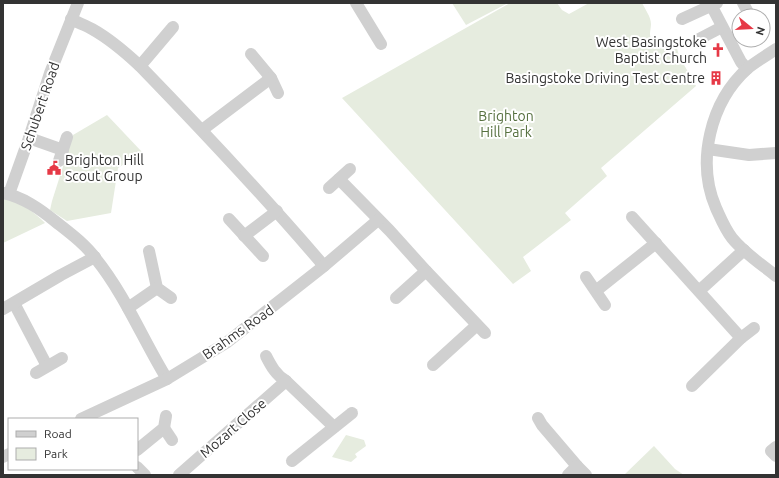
<svg xmlns="http://www.w3.org/2000/svg" width="779" height="478" viewBox="0 0 779 478" font-family="Ubuntu,sans-serif">
	<style>
		.green { fill: #e6ecdf }
		.lines { fill: none; stroke-linecap: round; stroke-linejoin: round }
		.minor { stroke: #d0d0d0; stroke-width: 12 }
		.labels { text-anchor: middle; dominant-baseline: central; stroke-width: 4; stroke-linejoin: round; paint-order: stroke }
		.poi-label { font-size: 14px; fill: #333; stroke: #fff; text-anchor: end }
		.street-label { font-size: 14px; fill: #333; stroke: #fff }
		.park-label { font-size: 14px; fill: #56703f; stroke: #fff }
	</style>
	<rect width="100%" height="100%" fill="#fff"/>
	<!-- green -->
	<g class="green">
		<polygon points="452,3 508,3 466,25"/>
		<path d="M510 3H557L562 10 569 14 589 3H642C645 9 651 17 651 24 651 27 650 31 650 34 650 46 668 46 676 44L679 56 696 86 601 168 607 176 565 213 571 220 523 257 531 271 513 284 342 98Z"/>
		<polygon points="107,115 142,152 118,168 111,213 67,221 50,210 52,201 73,135"/>
		<path d="M3 197C19 201 33 211 45 223L3 243Z"/>
		<polygon points="346,435 364,440 366,446 355,454 357,457 351,462 332,457"/>
		<polygon points="654,446 675,469 684,475 624,475"/>
	</g>
	<g class="lines">
		<!-- minor -->
		<g class="minor">
			<polyline points="356,3 381,44"/>
			<polyline points="710,3 741,62 747,69"/>
			<polyline points="743,3 750,16"/>
			<path d="M71 19C78 23 85 25 92 29 110 39 125 52 140 66 203 131 265 197 324 266"/>
			<polyline points="682,19 717,3"/>
			<polyline points="700,43 699,39 722,27"/>
			<path d="M776 49C767 55 757 61 748 68 710 102 696 162 716 208 721 219 725 229 732 238 744 253 761 264 776 276"/>
			<polyline points="251,54 271,78 278,93"/>
			<polyline points="140,66 173,27"/>
			<polyline points="202,130 271,78"/>
			<polyline points="29,138 63,150"/>
			<polyline points="708,149 749,155 776,153"/>
			<polyline points="59,161 67,137"/>
			<polyline points="339,179 390,231 426,271 485,333"/>
			<polyline points="329,188 350,169"/>
			<path d="M3 193C23 197 40 209 56 222 70 233 85 244 96 259 125 295 143 340 167 379"/>
			<polyline points="9,194 29,138 50,73 78,3"/>
			<polyline points="632,217 741,338"/>
			<polyline points="229,219 263,256"/>
			<polyline points="244,236 277,211"/>
			<polyline points="149,251 157,288 171,298"/>
			<polyline points="586,277 605,305"/>
			<polyline points="597,290 656,243"/>
			<polyline points="699,291 744,250"/>
			<polyline points="396,298 426,271"/>
			<polyline points="14,303 47,366"/>
			<polyline points="128,308 157,288"/>
			<polyline points="3,309 61,275 95,257"/>
			<path d="M266 356C271 366 276 375 286 381"/>
			<polyline points="433,365 477,325"/>
			<polyline points="36,373 62,358"/>
			<polyline points="692,386 741,338 754,328"/>
			<polyline points="538,418 542,425 577,466 568,475"/>
			<polyline points="81,419 167,379 226,343 324,266 378,220"/>
			<polyline points="164,428 172,440"/>
			<polyline points="776,447 771,451 776,456"/>
			<polyline points="137,450 164,428 166,416"/>
			<polyline points="3,457 9,454"/>
			<polyline points="292,461 352,413"/>
			<polyline points="577,466 586,475"/>
			<polyline points="137,467 145,475"/>
			<polyline points="179,475 286,381 334,427"/>
		</g>
	</g>
	<!-- icons -->
	<defs>
		<symbol id="church-bare" viewBox="-9 -9 18 18"><path d="M-1.2-6h2.4v3.5h3.3v2.4h-3.3V6h-2.4V-.1h-3.3v-2.4h3.3Z" fill="#e63946" stroke="#fff" stroke-width="2.5" paint-order="stroke"/></symbol>
		<symbol id="building-bare" viewBox="-9 -9 18 18"><path d="M-4-6H4V6H1V3H-1V6H-4ZM-2.5-4.3h1.7v1.8h-1.7ZM.8-4.3h1.7v1.8H.8ZM-2.5-1h1.7V.8h-1.7ZM.8-1h1.7V.8H.8Z" fill="#e63946" stroke="#fff" stroke-width="2.5" paint-order="stroke"/></symbol>
		<symbol id="civic-bare" viewBox="-9 -9 18 18"><path d="M-.6-6.5H3V-4.5H.6V-3L4-1V1h2V6H-6V1h2V-1L-.6-3ZM-1.2 2.5V6h2.4V2.5Z" fill="#e63946" stroke="#fff" stroke-width="2.5" paint-order="stroke"/></symbol>
	</defs>
	<g fill-rule="evenodd">
		<use href="#church-bare" x="708" y="40" width="20" height="20"/>
		<use href="#building-bare" x="706" y="68" width="20" height="20"/>
		<use href="#civic-bare" x="44" y="158" width="20" height="20"/>
	</g>
	<g class="labels">
		<!-- poi labels -->
		<g class="poi-label">
			<text x="707" y="42">West Basingstoke<tspan x="707" dy="16">Baptist Church</tspan></text>
			<text x="705" y="78">Basingstoke Driving Test Centre</text>
			<text x="65" y="160" text-anchor="start">Brighton Hill<tspan x="65" dy="16">Scout Group</tspan></text>
		</g>
		<!-- street labels -->
		<g class="street-label">
			<text transform="translate(40 106) rotate(-71)">Schubert Road</text>
			<text transform="translate(238 332) rotate(-35)">Brahms Road</text>
			<text transform="translate(233 428) rotate(-41)">Mozart Close</text>
		</g>
		<!-- park labels -->
		<g class="park-label">
			<text x="506" y="116">Brighton<tspan x="506" dy="16">Hill Park</tspan></text>
		</g>
	</g>
	<!-- border -->
	<rect width="779" height="478" fill="none" stroke="#333333" stroke-width="8"/>
	<!-- legend -->
	<rect x="8" y="418" width="130" height="52" fill="#ffffff" stroke="#adadad"/>
	<rect x="16" y="431" width="20" height="6" fill="#d0d0d0" stroke="#adadad"/>
	<text x="44" y="438" font-size="12" fill="#333333">Road</text>
	<rect x="16" y="448" width="20" height="12" fill="#e6ecdf" stroke="#adadad"/>
	<text x="44" y="458" font-size="12" fill="#333333">Park</text>
	<!-- north arrow -->
	<g transform="translate(751 28) rotate(108)"><circle r="19" fill="#ffffff" stroke="#adadad"/>
	<path d="M0-3L7 15L0 10L-7 15Z" fill="#e63946"/>
	<text y="-6" font-size="11" font-weight="bold" text-anchor="middle" fill="#333333">N</text>
	</g>
</svg>
